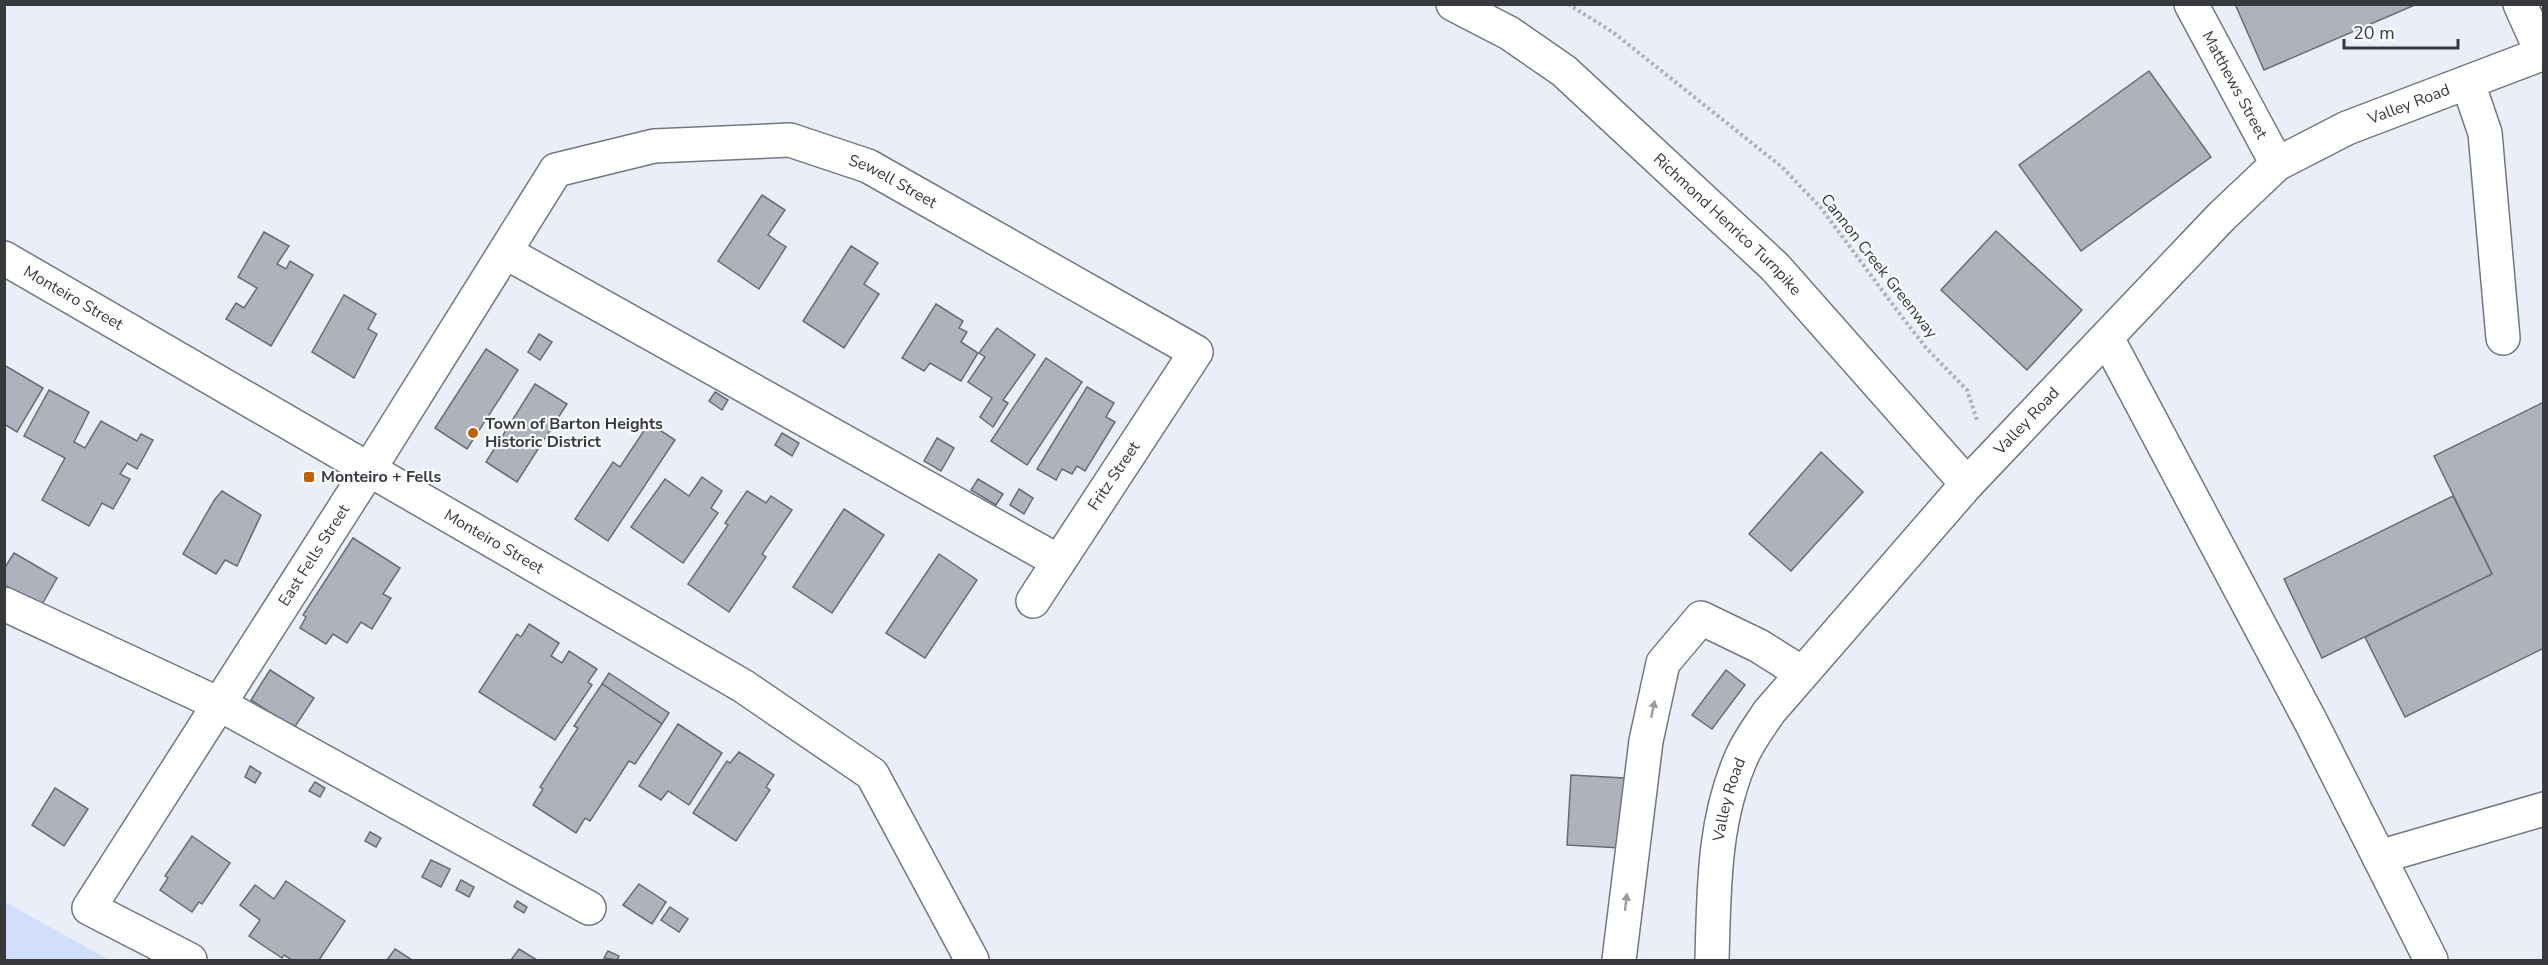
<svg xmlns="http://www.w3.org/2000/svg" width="2548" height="965" viewBox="0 0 2548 965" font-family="'Nunito Sans',sans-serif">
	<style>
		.green { fill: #d1dffc }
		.building { fill: #adb2bc; stroke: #686c75; stroke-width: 1.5 }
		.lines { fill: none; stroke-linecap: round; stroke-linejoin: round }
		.minor-casing { stroke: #727780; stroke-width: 36 }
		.path { stroke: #aeb2ba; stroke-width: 4; stroke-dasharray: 3 3; stroke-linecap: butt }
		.minor { stroke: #fff; stroke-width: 33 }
		.oneway { fill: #9b9c9e }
		.poi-dot { fill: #bd6207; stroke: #fafbfd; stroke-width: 2 }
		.labels { text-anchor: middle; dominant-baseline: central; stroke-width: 4.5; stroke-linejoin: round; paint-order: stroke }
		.street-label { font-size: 16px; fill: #37393d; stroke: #fafbfd }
		.poi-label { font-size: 16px; font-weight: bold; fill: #37393d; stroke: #fafbfd; text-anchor: start }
	</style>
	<rect width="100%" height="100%" fill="#e9eef8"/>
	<!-- green -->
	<polygon class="green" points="5,902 109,960 5,960"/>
	<!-- building -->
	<g class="building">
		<polygon points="2235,4 2417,4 2264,70"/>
		<polygon points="2149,71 2211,157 2081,251 2019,165"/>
		<polygon points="762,195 785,210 768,235 786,247 759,289 718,261"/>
		<polygon points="1996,231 2082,310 2027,370 1941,290"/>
		<polygon points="264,232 289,246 277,264 286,269 290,261 313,275 271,346 226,319 236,303 244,308 257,288 238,277"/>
		<polygon points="851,246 878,263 864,284 879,294 844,348 803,321"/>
		<polygon points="344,295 376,314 368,329 377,334 354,378 312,352"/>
		<polygon points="936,304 963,321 959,328 967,332 961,342 978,353 961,381 930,363 924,371 902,358"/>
		<polygon points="997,328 1035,355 1003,400 1008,403 993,427 980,417 992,398 968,382 985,357 979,353"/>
		<polygon points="539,334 552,342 540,360 528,352"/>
		<polygon points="486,349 518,370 467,449 435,428"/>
		<polygon points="1046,358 1082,382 1027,465 991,441"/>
		<polygon points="4,365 43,388 17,432 4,424"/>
		<polygon points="535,384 567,404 517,482 486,462"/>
		<polygon points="1087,387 1114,403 1106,417 1115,422 1085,471 1077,466 1072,474 1062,469 1056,480 1037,469"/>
		<polygon points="49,390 89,412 74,442 85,448 101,421 137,441 141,434 153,440 137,469 127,463 120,474 130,479 113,509 102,503 89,526 42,500 65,458 24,436"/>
		<polygon points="715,392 728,400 722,410 709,401"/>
		<polygon points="2544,402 2544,648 2405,717 2365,637 2492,574 2434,456"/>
		<polygon points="649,423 675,440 608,541 575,519 613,462 620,467"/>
		<polygon points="782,433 799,443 792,456 775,445"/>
		<polygon points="937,438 954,448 941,471 924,461"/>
		<polygon points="1821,452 1863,492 1791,571 1749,534"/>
		<polygon points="702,477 722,491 711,508 718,513 683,563 631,527 665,479 689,496"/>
		<polygon points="978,479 1003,494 996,505 971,490"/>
		<polygon points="1019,489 1033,498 1024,514 1010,505"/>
		<polygon points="222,491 261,515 237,566 225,560 216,574 183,554 215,499"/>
		<polygon points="747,491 766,503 771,496 792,510 762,554 766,557 729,612 688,584 728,525 725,523"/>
		<polygon points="2453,496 2492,574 2322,658 2284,579"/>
		<polygon points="844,509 884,535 832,613 793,587"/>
		<polygon points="353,538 400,568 383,594 391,598 372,629 361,622 347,643 333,634 326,644 300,628 306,617 303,615"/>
		<polygon points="14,553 57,578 41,606 4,585 4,569"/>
		<polygon points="939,554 977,580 925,658 886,633"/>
		<polygon points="529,624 559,643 551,656 562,663 569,651 597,669 588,682 592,685 555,740 479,692 517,634 521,637"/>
		<polygon points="270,670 314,698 294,728 251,700"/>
		<polygon points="1726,670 1745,685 1712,729 1692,715"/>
		<polygon points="609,673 669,713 662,724 602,684"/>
		<polygon points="602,684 662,724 635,764 629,761 590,821 585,818 576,833 533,805 543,789 540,787 578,728 574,726"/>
		<polygon points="678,724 722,753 689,805 668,791 661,800 639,786"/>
		<polygon points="739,752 774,775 766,787 770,790 736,841 693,813 727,761 730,763"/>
		<polygon points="250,766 261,773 255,783 245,777"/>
		<polygon points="1571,775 1624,778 1621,848 1567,845"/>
		<polygon points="315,782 325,788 320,797 309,791"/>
		<polygon points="55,788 88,809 64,846 32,825"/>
		<polygon points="370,832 381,838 376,847 365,841"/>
		<polygon points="192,836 230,863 202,904 199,902 192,912 160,890 168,878 165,876"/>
		<polygon points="431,860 450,869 441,887 422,877"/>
		<polygon points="461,880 474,887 469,897 456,890"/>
		<polygon points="286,881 345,921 319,960 292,960 284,955 282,958 249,936 260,920 240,905 255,885 274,899"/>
		<polygon points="639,884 666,902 652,924 623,905"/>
		<polygon points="517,901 527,907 524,913 514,907"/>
		<polygon points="670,907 688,919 679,932 661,920"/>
		<polygon points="395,949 412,960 387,960"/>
		<polygon points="519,949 537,960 511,960"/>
		<polygon points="608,951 619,956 617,960 604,958"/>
	</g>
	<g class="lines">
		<defs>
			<g id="minor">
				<path id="s1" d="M1453 4 1509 33 1564 71 1775 267 1967 484"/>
				<path id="s2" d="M2191 4 2277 164"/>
				<polyline points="2520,4 2542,53"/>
				<polyline points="2468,83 2485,133 2503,338"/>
				<polyline points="505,252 1058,561"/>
				<path id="s3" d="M4 258 743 686 872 774 972 960"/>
				<polyline points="2107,338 2312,724 2431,960"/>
				<polyline points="4,604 219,704 589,908"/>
				<polyline points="2379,857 2544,809"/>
				<path id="s4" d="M190 960 89 908 368 471 556 170 654 146 790 140 868 166 1196 352 1033 601"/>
				<polyline points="1619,960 1646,741 1663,663 1701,618 1759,646 1802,673"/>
				<path id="s5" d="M1712 960C1714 890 1713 821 1742 756 1749 740 1760 726 1769 712L1967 484 2222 216 2277 164 2347 128 2544 53"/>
			</g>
		</defs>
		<!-- minor casing -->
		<use href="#minor" class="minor-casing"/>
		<!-- path -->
		<polyline class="path" points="1568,4 1614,33 1782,167 1821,208 1896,309 1927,349 1967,390 1977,420"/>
		<!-- minor -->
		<use href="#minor" class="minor"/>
	</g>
	<!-- one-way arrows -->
	<defs><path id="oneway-solid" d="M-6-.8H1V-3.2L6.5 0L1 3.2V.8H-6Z" transform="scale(1.5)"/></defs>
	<g class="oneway">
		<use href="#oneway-solid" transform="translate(1653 709) rotate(-78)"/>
		<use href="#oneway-solid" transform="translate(1626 902) rotate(-83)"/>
	</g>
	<!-- markers -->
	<g class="poi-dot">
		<circle cx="473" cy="433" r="6"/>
		<rect x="303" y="471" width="12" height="12" rx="3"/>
	</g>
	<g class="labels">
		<!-- street labels -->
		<g class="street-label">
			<text stroke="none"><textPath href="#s2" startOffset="92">Matthews Street</textPath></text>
			<text stroke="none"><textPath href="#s5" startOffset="1152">Valley Road</textPath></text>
			<text stroke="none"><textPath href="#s4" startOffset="1335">Sewell Street</textPath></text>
			<text stroke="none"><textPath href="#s1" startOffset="354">Richmond Henrico Turnpike</textPath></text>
			<text transform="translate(1879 266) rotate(52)">Cannon Creek Greenway</text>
			<text stroke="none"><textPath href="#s3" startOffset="80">Monteiro Street</textPath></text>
			<text stroke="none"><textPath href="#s5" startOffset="648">Valley Road</textPath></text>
			<text transform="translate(1114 476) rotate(-56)">Fritz Street</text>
			<text stroke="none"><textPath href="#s3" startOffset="566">Monteiro Street</textPath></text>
			<text stroke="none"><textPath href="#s4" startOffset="532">East Fells Street</textPath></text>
			<text stroke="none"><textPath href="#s5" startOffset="162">Valley Road</textPath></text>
		</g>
		<!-- poi labels -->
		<g class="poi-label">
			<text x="485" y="424">Town of Barton Heights<tspan x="485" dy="18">Historic District</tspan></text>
			<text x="321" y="477">Monteiro + Fells</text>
		</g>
	</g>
	<!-- border -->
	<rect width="2548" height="965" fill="none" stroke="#37393d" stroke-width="12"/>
	<!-- scale -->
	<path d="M2344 39v9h114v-9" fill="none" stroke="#37393d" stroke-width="3"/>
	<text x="2353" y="39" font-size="18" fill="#37393d" stroke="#fafbfd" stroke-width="4.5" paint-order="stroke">20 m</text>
</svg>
